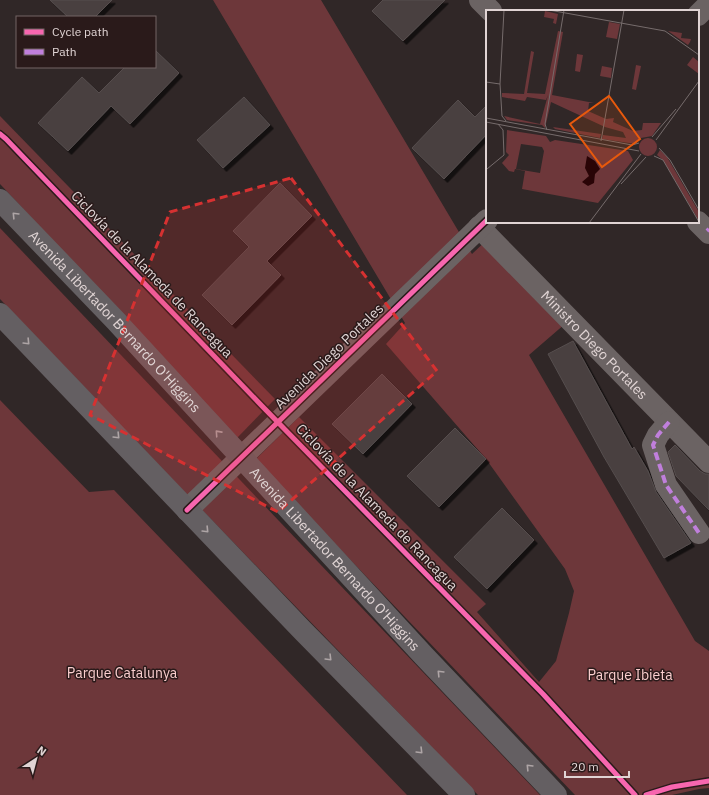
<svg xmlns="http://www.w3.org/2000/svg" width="709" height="795" viewBox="0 0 709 795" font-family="'IBM Plex Sans',sans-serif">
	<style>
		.green { fill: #6d373a }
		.building { fill: #484040; stroke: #564e4e; filter: url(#shadow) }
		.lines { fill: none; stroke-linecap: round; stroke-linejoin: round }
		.minor { stroke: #6b6363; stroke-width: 22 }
		.tertiary { stroke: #6b6363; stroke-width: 22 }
		.primary { stroke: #645f62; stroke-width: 22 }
		.quiet { stroke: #c07fdc; stroke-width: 4; stroke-dasharray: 8 4; stroke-linecap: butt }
		.cycleway-casing { stroke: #2a1a1a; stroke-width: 8 }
		.cycleway { stroke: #f766af; stroke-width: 5 }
		.oneway { stroke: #aea5a6 }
		.marked { fill: #d63131; fill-opacity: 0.2; stroke: #d63131; stroke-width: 3; stroke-dasharray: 8 5; stroke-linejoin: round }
		.labels { text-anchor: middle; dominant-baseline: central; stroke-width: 3; stroke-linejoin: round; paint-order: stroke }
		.street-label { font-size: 14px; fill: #e0d4d4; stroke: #2a1a1a }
		.park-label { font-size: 14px; fill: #fbcece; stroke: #2a1a1a }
		.inset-road { fill: none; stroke: #766c6c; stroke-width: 1 }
		.view { fill: #e8590c; fill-opacity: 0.15; stroke: #e8590c; stroke-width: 2 }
		.inset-edge { fill: none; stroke: #e0d4d4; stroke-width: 2 }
	</style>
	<defs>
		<filter id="shadow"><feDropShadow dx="3.5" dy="3.5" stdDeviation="0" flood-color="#0009"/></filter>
	</defs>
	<rect width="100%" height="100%" fill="#302727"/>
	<!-- green -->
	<g class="green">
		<polygon points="213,0 321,0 472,254 491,236 573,317 529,355 695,641 709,651 709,788 699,789 672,795 575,795 255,460 299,417 486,604 477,612 539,682 556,661 569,613 574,591 565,569 486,459 386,344 405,323"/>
		<polygon points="0,116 275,399 237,438 0,184"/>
		<polygon points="0,228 540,795 478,795 175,482 0,299"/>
		<polygon points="0,400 89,492 114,490 407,795 0,795"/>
	</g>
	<!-- building -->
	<g class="building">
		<polygon points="50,0 112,0 95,17 68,17"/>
		<polygon points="383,0 445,0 403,41 372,11"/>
		<polygon points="155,50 179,73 130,124 111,106 68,151 38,123 82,77 99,93 125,67 155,67"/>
		<polygon points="244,97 270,125 223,168 197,140"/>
		<polygon points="458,100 475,117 487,105 487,134 444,179 412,148"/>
		<polygon points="280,183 312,216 267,261 281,275 232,325 202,295 249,247 233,231"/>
		<polygon points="573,341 632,449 634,447 648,471 656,492 691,543 664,558 604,457 548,354"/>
		<polygon points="382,374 412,404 363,454 332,424"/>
		<polygon points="455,428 486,459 439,507 407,476"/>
		<polygon points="675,445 700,471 705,474 709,474 709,510 676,476 668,452"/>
		<polygon points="502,508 534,540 487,589 454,557"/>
	</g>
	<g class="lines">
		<!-- minor -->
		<g class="minor">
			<polyline points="480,0 491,11"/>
			<polyline points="698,222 709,233"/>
			<path id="s1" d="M479 227 709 462"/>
			<polyline points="669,422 658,435 653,445 666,485 699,533"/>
		</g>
		<!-- tertiary -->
		<g class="tertiary">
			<polyline points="698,15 709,4"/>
			<polyline points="187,510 487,220"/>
		</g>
		<!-- primary -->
		<g class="primary">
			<path id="s2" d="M0 200 116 321 424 656 556 795"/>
			<polyline points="0,314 302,630 464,795"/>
		</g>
		<!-- quiet -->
		<g class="quiet">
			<polyline points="707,231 709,229"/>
			<polyline points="669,422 658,435 653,445 666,485 699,533"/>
		</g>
		<defs>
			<g id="cycleway">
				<polyline points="0,134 6,139 262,406 543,694 635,795"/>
				<polyline points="187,510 487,220"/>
				<polyline points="646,795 672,787 709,781"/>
			</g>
		</defs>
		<!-- cycleway casing -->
		<use href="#cycleway" class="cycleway-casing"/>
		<!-- cycleway -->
		<use href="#cycleway" class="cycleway"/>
	</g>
	<!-- one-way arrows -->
	<defs><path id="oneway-chevron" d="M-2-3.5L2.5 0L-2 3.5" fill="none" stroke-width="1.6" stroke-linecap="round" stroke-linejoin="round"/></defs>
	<g class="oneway">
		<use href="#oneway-chevron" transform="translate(15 215) rotate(-134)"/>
		<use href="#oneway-chevron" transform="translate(27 342) rotate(46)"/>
		<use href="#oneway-chevron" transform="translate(218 433) rotate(-132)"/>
		<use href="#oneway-chevron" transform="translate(117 436) rotate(46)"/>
		<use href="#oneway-chevron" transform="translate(206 530) rotate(46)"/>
		<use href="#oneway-chevron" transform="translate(329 658) rotate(45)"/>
		<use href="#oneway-chevron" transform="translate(440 673) rotate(-134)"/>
		<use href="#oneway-chevron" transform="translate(420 751) rotate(45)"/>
		<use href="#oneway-chevron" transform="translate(529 767) rotate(-134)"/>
	</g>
	<!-- marked area -->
	<path class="marked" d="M291 178 437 371 278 512 90 415 170 212Z"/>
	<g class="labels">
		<!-- street labels -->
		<g class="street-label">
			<text transform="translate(152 274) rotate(46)">Ciclovía de la Alameda de Rancagua</text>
			<text stroke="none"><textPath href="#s2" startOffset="167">Avenida Libertador Bernardo O'Higgins</textPath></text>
			<text stroke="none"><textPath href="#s1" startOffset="165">Ministro Diego Portales</textPath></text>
			<text transform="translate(329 356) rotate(-44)">Avenida Diego Portales</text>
			<text transform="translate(377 507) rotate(46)">Ciclovía de la Alameda de Rancagua</text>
			<text stroke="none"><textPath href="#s2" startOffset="491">Avenida Libertador Bernardo O'Higgins</textPath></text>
		</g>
		<!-- park labels -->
		<g class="park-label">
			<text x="122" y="673">Parque Catalunya</text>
			<text x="630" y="675">Parque Ibieta</text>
		</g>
	</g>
	<!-- overview -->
	<g transform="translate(486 10)">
		<rect width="213" height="213" fill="#302727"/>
		<path d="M59 1 72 4 70 14 67 13 68 9 58 7ZM123 12 134 14 131 29 120 27ZM72 21 77 22 66 85 108 93H103L102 101 120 109 128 108 127 112 147 121 156 120 157 113H175L166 126 155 128 150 134 116 129 117 125 140 128 137 122 119 117 65 92 59 118 56 115 21 110 18 106 54 114 62 85 60 90 41 87 39 91 16 87V83L38 84 45 41 48 42 41 83 59 84ZM182 21 196 23 195 28 205 29 204 32 202 35ZM91 44 97 45 94 62 89 61ZM207 47 213 52V64L201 55ZM150 55 155 56 150 80 146 79ZM116 56 126 58 125 68 114 66ZM67 117 115 124 114 128 69 119ZM21 120 60 126 64 132 69 130 142 141 147 150 112 193 36 179 39 161 29 159 28 162 23 161 16 153 23 145 20 142ZM35 134 56 137 58 141 54 163 30 159ZM153 137a9 9 0 1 1 18 0a9 9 0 1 1-18 0ZM174 140 181 147 213 202V211L177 150 171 145Z" fill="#6d373a" fill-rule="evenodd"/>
		<path d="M101 146 109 151 114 159 109 164 108 173 102 176 96 172 103 166 99 158Z" fill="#290406"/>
		<path class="inset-road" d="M63 0 179 21 213 45M0 72 14 74 16 106 20 111M14 74 18 0M0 108 146 135 153 133M0 112 153 141M61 120 59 114 78 0M166 127 190 99M170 130 213 71M115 131 138 0M173 138 184 150 213 200M168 146 177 150 213 212M1 159 18 145 17 120 12 114M135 174 160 147M103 213 155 144"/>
		<path class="view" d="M123 86 154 129 116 157 84 114Z"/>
		<rect width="213" height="213" class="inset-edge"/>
	</g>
	<!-- legend -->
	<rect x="16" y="16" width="140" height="52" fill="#2a1a1a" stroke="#736464"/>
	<rect x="24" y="29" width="20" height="6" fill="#f766af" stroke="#736464"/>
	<text x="52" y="36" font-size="12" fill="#e0d4d4">Cycle path</text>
	<rect x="24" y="49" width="20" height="6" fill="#c07fdc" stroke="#736464"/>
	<text x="52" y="56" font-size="12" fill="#e0d4d4">Path</text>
	<!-- north arrow -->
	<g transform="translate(36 759) rotate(36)" stroke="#2a1a1a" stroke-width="3" paint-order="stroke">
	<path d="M0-3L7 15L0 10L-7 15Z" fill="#e0d4d4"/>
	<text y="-6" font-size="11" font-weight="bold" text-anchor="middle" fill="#e0d4d4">N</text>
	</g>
	<!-- scale -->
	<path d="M565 771v6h64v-6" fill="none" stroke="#e0d4d4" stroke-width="2"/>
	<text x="571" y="771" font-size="12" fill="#e0d4d4" stroke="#2a1a1a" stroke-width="3" paint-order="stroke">20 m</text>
</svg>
